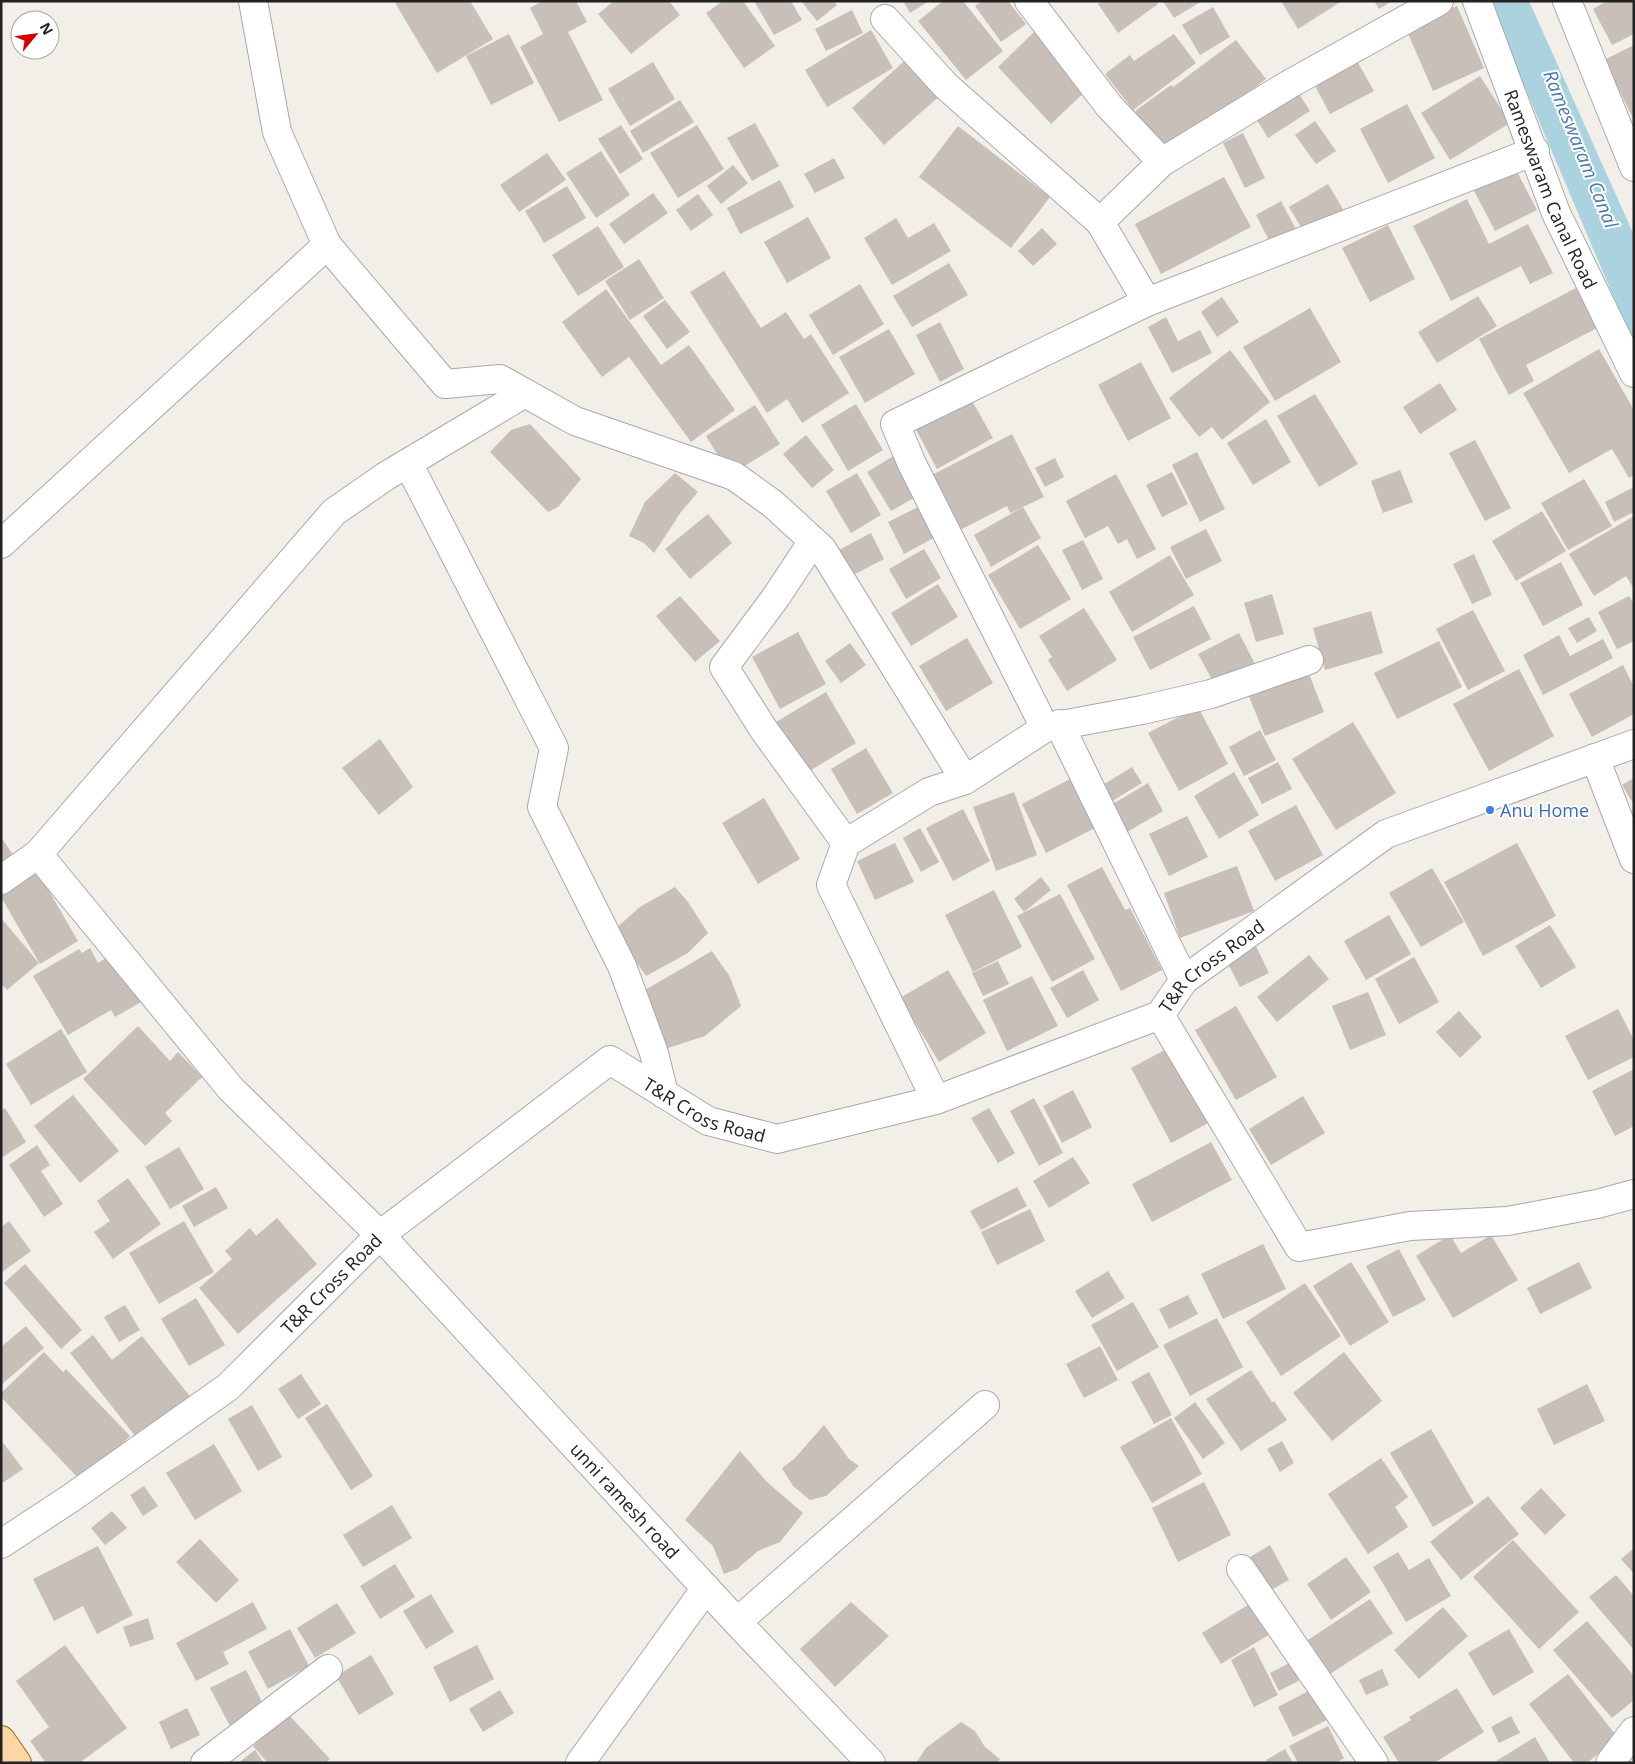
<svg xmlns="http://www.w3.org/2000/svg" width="1635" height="1764" viewBox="0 0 1635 1764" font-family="'Open Sans',sans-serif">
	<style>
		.water { fill: #aad3df }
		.building { fill: #c7bfb8 }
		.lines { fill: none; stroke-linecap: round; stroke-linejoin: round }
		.minor-casing { stroke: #a9a9a9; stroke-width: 30 }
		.major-casing { stroke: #a06b00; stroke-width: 30 }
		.minor { stroke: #fff; stroke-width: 28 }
		.major { stroke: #fcd6a4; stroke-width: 28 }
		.shop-dot { fill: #3f7fe0; stroke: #fff; stroke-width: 2 }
		.labels { text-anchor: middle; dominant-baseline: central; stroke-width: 4; stroke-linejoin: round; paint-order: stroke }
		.street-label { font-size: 18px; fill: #222; stroke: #fff }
		.shop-label { font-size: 18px; fill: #366cbe; stroke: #fff; text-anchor: start }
		.water-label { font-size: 19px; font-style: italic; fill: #4a7aab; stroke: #fff }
	</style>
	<rect width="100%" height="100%" fill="#f2efe9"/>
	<!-- water -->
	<polygon class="water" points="1488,1 1529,1 1634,235 1634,345"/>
	<!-- building -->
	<g class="building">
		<polygon points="394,1 470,1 493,39 437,73"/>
		<polygon points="543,1 576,1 587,22 568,32 603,100 559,122 520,47 543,34 530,8"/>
		<polygon points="614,1 669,1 680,15 631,54 598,14"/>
		<polygon points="723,1 743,1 775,46 744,68 706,13"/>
		<polygon points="754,1 791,1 802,20 774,35"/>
		<polygon points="801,1 834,1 837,5 817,21"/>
		<polygon points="903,1 929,1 910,13"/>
		<polygon points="943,1 963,1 1003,51 966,80 918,21"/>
		<polygon points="982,1 1008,1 1026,24 1001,42 975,6"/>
		<polygon points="1101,1 1156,1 1158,4 1118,33 1098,4"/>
		<polygon points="1163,1 1202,1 1174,18"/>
		<polygon points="1281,1 1342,1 1298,29"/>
		<polygon points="1374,1 1392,1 1379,9"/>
		<polygon points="1607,1 1634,1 1634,34 1612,45 1593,9"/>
		<polygon points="1457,6 1484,68 1433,91 1406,29"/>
		<polygon points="1213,7 1230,37 1200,55 1182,25"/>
		<polygon points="852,10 863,33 826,51 815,29"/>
		<polygon points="871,30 893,68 827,107 805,70"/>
		<polygon points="1036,30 1090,87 1051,124 998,67"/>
		<polygon points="509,34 534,83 491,105 466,56"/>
		<polygon points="1174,34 1196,63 1133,110 1105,74 1130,55 1134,61"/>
		<polygon points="1236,40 1266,79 1167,154 1135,111 1171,85 1173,87"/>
		<polygon points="1634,45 1634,120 1604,60"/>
		<polygon points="910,56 943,93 884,145 852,108"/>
		<polygon points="1357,61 1374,91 1330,114 1314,84"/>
		<polygon points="653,62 675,99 630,126 608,89"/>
		<polygon points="1480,76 1510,123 1450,160 1421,113"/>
		<polygon points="1296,89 1310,111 1268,138 1254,115"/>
		<polygon points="680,100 694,122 643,153 630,131"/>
		<polygon points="1407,104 1435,158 1388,183 1360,129"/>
		<polygon points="1315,121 1336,151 1316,164 1295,135"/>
		<polygon points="755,123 779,166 752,181 727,138"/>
		<polygon points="621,125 643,159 620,174 598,139"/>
		<polygon points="697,125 724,169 678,198 650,153"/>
		<polygon points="958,126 1050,197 1011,248 919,177"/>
		<polygon points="1243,133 1265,178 1245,188 1223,143"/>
		<polygon points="601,151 630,195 596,218 566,173"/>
		<polygon points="547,153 566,180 519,212 500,185"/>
		<polygon points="834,158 845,178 815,193 804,174"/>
		<polygon points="733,165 748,183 721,204 707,186"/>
		<polygon points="1514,166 1537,210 1495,231 1472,187"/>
		<polygon points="1224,177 1251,227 1161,274 1135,224"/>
		<polygon points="780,180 794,207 740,234 727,208"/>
		<polygon points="1328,184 1344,211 1305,234 1289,207"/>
		<polygon points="567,186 586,218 544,243 525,211"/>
		<polygon points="653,193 668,213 624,244 609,224"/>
		<polygon points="698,194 713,215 691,231 676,210"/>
		<polygon points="1467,199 1489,244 1528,224 1553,273 1530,284 1521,266 1451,301 1413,226"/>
		<polygon points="1281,201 1299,235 1273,248 1256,215"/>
		<polygon points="808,217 831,258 787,283 764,242"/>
		<polygon points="896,218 908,238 934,223 951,251 892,285 864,238"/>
		<polygon points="1388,225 1415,279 1370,302 1342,248"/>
		<polygon points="598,226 624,267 578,296 552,255"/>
		<polygon points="1042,228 1057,244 1033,266 1018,251"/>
		<polygon points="639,259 664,298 630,320 605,281"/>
		<polygon points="949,263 968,295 912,327 893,296"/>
		<polygon points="724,271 761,328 786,312 804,339 811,334 849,393 802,423 787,399 767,413 690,292"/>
		<polygon points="860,284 884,324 833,355 809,315"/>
		<polygon points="1576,288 1597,328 1526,365 1534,381 1509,395 1479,339"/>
		<polygon points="606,289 661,365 689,345 735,410 691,442 629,357 602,377 562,322"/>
		<polygon points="1478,296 1497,326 1437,363 1418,332"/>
		<polygon points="1222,297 1239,322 1217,337 1201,312"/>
		<polygon points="665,300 690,332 667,349 643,316"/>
		<polygon points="1310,308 1341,362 1275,401 1243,347"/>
		<polygon points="1166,317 1178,341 1200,330 1212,353 1172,373 1148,327"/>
		<polygon points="940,322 964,369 940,382 916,335"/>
		<polygon points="889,329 915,374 865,403 839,357"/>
		<polygon points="1599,349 1634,410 1634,475 1629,478 1612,449 1569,473 1523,393"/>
		<polygon points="1230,350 1270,402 1222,440 1212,427 1199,437 1169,398"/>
		<polygon points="1141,362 1171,418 1128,441 1098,385"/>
		<polygon points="1440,383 1457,410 1420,434 1403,407"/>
		<polygon points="1315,394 1358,464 1319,487 1277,416"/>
		<polygon points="970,397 993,438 937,469 915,428"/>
		<polygon points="856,404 883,450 848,471 821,425"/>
		<polygon points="755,405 780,444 730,475 706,436"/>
		<polygon points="1266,419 1291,462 1253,485 1227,443"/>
		<polygon points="530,424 581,479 558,507 548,512 490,452 511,430"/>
		<polygon points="1012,434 1044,497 1010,513 1007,506 958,531 930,476"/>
		<polygon points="806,435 834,470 812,488 783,454"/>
		<polygon points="1475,440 1511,508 1485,521 1449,453"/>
		<polygon points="1197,452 1225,509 1200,522 1172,465"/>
		<polygon points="895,455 919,495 891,511 867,472"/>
		<polygon points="1055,458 1064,477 1045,487 1035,468"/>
		<polygon points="1400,470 1413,502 1383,513 1371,481"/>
		<polygon points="1172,472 1188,504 1162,517 1146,485"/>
		<polygon points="675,473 698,492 681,512 654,553 644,543 629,536 645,502"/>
		<polygon points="857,473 881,515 851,533 826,491"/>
		<polygon points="1116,474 1156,549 1137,559 1127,539 1118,544 1108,526 1085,538 1066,501"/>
		<polygon points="1584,479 1612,526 1568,550 1541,503"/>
		<polygon points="1634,487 1634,512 1614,522 1605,502"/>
		<polygon points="924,504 939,535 904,554 888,522"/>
		<polygon points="1023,507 1041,538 991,567 974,535"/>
		<polygon points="1542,511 1566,551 1516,581 1492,541"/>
		<polygon points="708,514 732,543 690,579 665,549"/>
		<polygon points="1634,516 1634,589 1626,576 1594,596 1569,554"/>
		<polygon points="1206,529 1222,561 1186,579 1170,547"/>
		<polygon points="871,533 884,559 849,577 835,552"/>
		<polygon points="1083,540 1103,579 1082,590 1062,550"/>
		<polygon points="1038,545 1071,599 1020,629 988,575"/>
		<polygon points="924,549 941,578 906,599 889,569"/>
		<polygon points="1474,554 1492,595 1472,604 1453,564"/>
		<polygon points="1170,555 1194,595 1132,632 1109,592"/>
		<polygon points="1561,562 1583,605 1543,626 1520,583"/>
		<polygon points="938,584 958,617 911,646 891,613"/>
		<polygon points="1272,594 1284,634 1256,642 1244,603"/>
		<polygon points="680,596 720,641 695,662 656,616"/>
		<polygon points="1629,596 1634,604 1634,641 1617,649 1598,612"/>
		<polygon points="1194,606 1211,639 1150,670 1133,637"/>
		<polygon points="1084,608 1117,660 1067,691 1048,660 1052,657 1039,636"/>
		<polygon points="1473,610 1505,671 1468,690 1436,629"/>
		<polygon points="1371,611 1383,653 1325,670 1313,628"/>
		<polygon points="1589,617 1597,631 1577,643 1568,628"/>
		<polygon points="798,632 826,684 780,709 752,657"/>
		<polygon points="1239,633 1255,664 1215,685 1198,654"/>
		<polygon points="1559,635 1570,656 1603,639 1613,658 1543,695 1523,655"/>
		<polygon points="967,638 993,683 946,711 919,666"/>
		<polygon points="1439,641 1462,687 1397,719 1374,673"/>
		<polygon points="850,643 866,665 841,683 825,661"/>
		<polygon points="1623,665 1634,687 1634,714 1592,737 1569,694"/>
		<polygon points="1307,669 1324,712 1265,736 1248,694"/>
		<polygon points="1519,669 1554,736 1489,771 1453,704"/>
		<polygon points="826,692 856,743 806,773 776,722"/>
		<polygon points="1198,707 1228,764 1179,791 1148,733"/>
		<polygon points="1353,722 1396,793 1336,830 1292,759"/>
		<polygon points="1260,730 1276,760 1244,776 1229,747"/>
		<polygon points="380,739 413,787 379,815 342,768"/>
		<polygon points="866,748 893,793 857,814 831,769"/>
		<polygon points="1278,762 1292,789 1262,804 1248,778"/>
		<polygon points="1132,767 1142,783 1102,807 1093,791"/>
		<polygon points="1234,772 1259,815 1219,839 1194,796"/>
		<polygon points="1072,778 1097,827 1046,853 1022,804"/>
		<polygon points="1634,778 1634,805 1622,785"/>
		<polygon points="1148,783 1163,811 1122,835 1106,808"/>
		<polygon points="1014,792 1037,855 996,871 973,807"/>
		<polygon points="764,798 800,859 758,884 722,823"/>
		<polygon points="1296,805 1323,855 1275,881 1248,831"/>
		<polygon points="963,809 990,861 953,881 926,828"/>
		<polygon points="1187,816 1208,857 1169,876 1149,834"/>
		<polygon points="920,828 939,862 921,872 903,838"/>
		<polygon points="1,837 13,855 1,863"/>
		<polygon points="895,843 914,882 875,900 857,861"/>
		<polygon points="1517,843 1556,916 1483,956 1444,882"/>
		<polygon points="1237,866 1254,911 1180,938 1164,893"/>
		<polygon points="1102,867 1125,910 1130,908 1162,970 1121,991 1067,885"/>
		<polygon points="1432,868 1464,922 1421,947 1389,893"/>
		<polygon points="38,872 78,941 40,964 1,897 1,894"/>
		<polygon points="1041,877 1051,890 1024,912 1014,899"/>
		<polygon points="675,887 688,902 708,933 688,953 646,976 614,930 640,907"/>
		<polygon points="994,890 1022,947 973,972 945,915"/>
		<polygon points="1060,894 1095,959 1052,982 1017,916"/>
		<polygon points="1389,915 1411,954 1366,980 1344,941"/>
		<polygon points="1,918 39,963 7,990 1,984"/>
		<polygon points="1550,925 1576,967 1541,988 1515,946"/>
		<polygon points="1256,946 1269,973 1240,987 1226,960"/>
		<polygon points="90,948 98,963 113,954 141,1002 115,1017 111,1010 68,1035 33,976 79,949 82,953"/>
		<polygon points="712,951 730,977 741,1006 705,1036 665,1049 640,993"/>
		<polygon points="1309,955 1329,979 1277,1022 1257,997"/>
		<polygon points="1414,957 1439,1002 1399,1024 1375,979"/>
		<polygon points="998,961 1009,984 983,996 972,973"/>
		<polygon points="948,970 986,1033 939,1062 900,998"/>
		<polygon points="1083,970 1099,1000 1067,1018 1050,988"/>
		<polygon points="1032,976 1058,1026 1007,1051 983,1000"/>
		<polygon points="1368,992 1386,1035 1350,1050 1332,1006"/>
		<polygon points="1236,1006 1277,1077 1236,1100 1195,1030"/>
		<polygon points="1618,1009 1634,1040 1634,1057 1588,1080 1565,1036"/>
		<polygon points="1459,1011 1482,1037 1460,1058 1436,1032"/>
		<polygon points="138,1026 170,1061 178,1052 202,1077 165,1113 172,1121 145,1146 83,1079"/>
		<polygon points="61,1029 87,1072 31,1105 6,1064"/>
		<polygon points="1174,1045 1214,1120 1171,1143 1131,1068"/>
		<polygon points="1634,1069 1634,1126 1615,1136 1592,1091"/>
		<polygon points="1073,1090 1092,1127 1062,1143 1043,1106"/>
		<polygon points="73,1095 119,1151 80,1183 34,1126"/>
		<polygon points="1303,1096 1325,1133 1271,1165 1249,1129"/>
		<polygon points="1034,1098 1063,1153 1039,1166 1010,1111"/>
		<polygon points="5,1108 26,1142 1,1158 1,1110"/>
		<polygon points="989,1108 1015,1153 998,1163 971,1118"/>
		<polygon points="1211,1142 1232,1180 1152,1222 1132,1184"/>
		<polygon points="37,1145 50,1165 41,1171 63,1204 44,1217 9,1165"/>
		<polygon points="179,1147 204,1189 170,1209 145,1167"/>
		<polygon points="1073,1157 1090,1183 1049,1208 1033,1181"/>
		<polygon points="128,1178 161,1224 113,1259 94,1232 110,1221 97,1201"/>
		<polygon points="216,1187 228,1208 194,1227 182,1206"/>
		<polygon points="1017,1187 1027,1206 981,1230 970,1211"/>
		<polygon points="1030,1209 1045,1241 997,1265 981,1232"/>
		<polygon points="277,1218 317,1264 238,1334 199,1288 232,1259 225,1251 250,1228 256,1236"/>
		<polygon points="9,1221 31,1251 1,1273 1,1227"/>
		<polygon points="184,1221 214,1272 159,1304 129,1253"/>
		<polygon points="1450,1235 1461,1253 1491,1235 1518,1280 1453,1318 1416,1256"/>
		<polygon points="1263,1244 1286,1289 1223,1319 1201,1274"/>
		<polygon points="1399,1249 1426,1300 1393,1317 1366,1266"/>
		<polygon points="1351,1262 1389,1322 1350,1346 1313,1286"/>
		<polygon points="1579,1262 1592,1288 1540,1314 1527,1288"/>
		<polygon points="25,1264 82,1330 61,1349 4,1283"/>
		<polygon points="1108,1271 1125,1298 1092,1318 1075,1291"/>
		<polygon points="1305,1283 1341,1336 1281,1376 1246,1322"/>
		<polygon points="1188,1295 1198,1314 1169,1329 1159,1309"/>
		<polygon points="196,1298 225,1345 189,1366 161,1319"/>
		<polygon points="1133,1302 1159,1347 1117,1371 1091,1325"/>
		<polygon points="125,1305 140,1330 119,1342 104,1317"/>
		<polygon points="1217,1318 1243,1367 1190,1396 1163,1345"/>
		<polygon points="26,1326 44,1348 1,1385 1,1347"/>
		<polygon points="93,1335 112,1360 142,1336 192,1399 139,1441 70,1353"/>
		<polygon points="1100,1346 1118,1380 1084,1398 1066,1364"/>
		<polygon points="44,1352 63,1372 66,1369 130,1436 82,1482 1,1397 1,1393"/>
		<polygon points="1344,1352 1382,1401 1332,1441 1293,1393"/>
		<polygon points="1251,1370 1272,1402 1274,1401 1287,1420 1241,1451 1206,1399"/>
		<polygon points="1149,1372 1172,1415 1154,1424 1131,1382"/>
		<polygon points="301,1374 321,1404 298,1419 278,1389"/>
		<polygon points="1587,1384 1605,1421 1554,1445 1537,1409"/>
		<polygon points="1195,1402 1225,1443 1203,1459 1174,1418"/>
		<polygon points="327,1404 373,1476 351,1490 305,1418"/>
		<polygon points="252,1405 282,1457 258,1471 228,1419"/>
		<polygon points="1171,1418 1202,1474 1152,1503 1120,1447"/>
		<polygon points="824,1425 849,1459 859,1466 826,1496 810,1500 793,1486 782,1468 794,1459"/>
		<polygon points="1431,1429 1474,1503 1433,1527 1390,1453"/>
		<polygon points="1,1440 23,1469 1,1484"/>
		<polygon points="1282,1441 1294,1463 1280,1472 1267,1449"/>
		<polygon points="214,1444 242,1491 195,1520 166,1473"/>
		<polygon points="740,1451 767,1482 803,1513 780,1542 758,1551 737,1569 724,1574 713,1546 685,1520"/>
		<polygon points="1381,1458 1408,1497 1395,1507 1408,1527 1368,1554 1328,1494"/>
		<polygon points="1204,1482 1231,1535 1178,1562 1152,1508"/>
		<polygon points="144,1486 158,1506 143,1516 130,1495"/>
		<polygon points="1541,1488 1566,1515 1545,1535 1520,1508"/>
		<polygon points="1488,1496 1519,1534 1461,1580 1430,1542"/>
		<polygon points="392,1505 412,1538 363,1567 343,1535"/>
		<polygon points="112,1511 127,1528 105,1545 91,1528"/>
		<polygon points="200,1539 239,1580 216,1603 176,1562"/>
		<polygon points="1513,1540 1579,1612 1539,1649 1473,1577"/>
		<polygon points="1270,1545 1289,1580 1269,1591 1250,1557"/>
		<polygon points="98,1546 133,1615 97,1634 83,1606 54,1621 33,1579"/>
		<polygon points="1634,1548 1634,1574 1621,1559"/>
		<polygon points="1398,1552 1409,1570 1429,1558 1451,1596 1406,1622 1373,1567"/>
		<polygon points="1346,1557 1371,1592 1331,1620 1307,1584"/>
		<polygon points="395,1564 415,1597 380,1619 360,1586"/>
		<polygon points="1616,1575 1634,1596 1634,1650 1589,1597"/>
		<polygon points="431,1594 454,1632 426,1649 403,1611"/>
		<polygon points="1370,1599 1393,1633 1330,1674 1308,1640"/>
		<polygon points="253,1602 267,1629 223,1652 229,1664 196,1681 176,1643"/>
		<polygon points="851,1602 889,1636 835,1687 800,1649"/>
		<polygon points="337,1603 356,1633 315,1658 297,1628"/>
		<polygon points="1251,1603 1270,1634 1221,1664 1202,1633"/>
		<polygon points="1443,1607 1468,1636 1419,1679 1394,1650"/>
		<polygon points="148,1618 154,1639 130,1647 123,1627"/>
		<polygon points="1587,1621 1634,1676 1634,1700 1612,1718 1553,1650"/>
		<polygon points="290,1629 309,1666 268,1689 248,1652"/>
		<polygon points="1509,1629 1534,1672 1493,1696 1468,1653"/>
		<polygon points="65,1645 127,1728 82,1761 84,1763 46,1763 30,1741 49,1727 16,1681"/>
		<polygon points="477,1645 494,1679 450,1702 433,1667"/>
		<polygon points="1254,1647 1278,1695 1254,1707 1231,1660"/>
		<polygon points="371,1655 394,1694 359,1715 336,1676"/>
		<polygon points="1295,1660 1304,1678 1279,1691 1270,1673"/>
		<polygon points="1382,1669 1389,1685 1366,1695 1359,1680"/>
		<polygon points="246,1670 266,1710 231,1728 210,1688"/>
		<polygon points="1568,1674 1618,1738 1587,1763 1574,1763 1529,1704"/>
		<polygon points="1457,1688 1484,1732 1434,1763 1399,1763 1383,1737 1411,1720 1409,1717"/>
		<polygon points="1312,1689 1327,1720 1293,1737 1278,1707"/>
		<polygon points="500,1690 514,1713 483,1732 469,1709"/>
		<polygon points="187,1708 200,1735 171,1749 159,1722"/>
		<polygon points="288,1714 330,1759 325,1763 268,1763 253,1746"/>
		<polygon points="1511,1716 1520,1733 1499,1743 1491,1727"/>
		<polygon points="961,1722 975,1731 985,1747 1000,1759 997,1763 916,1763 926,1748"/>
		<polygon points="1328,1726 1344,1758 1336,1763 1298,1763 1289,1746"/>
		<polygon points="1535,1737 1550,1763 1493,1763"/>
		<polygon points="1285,1749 1293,1763 1267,1763 1266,1760"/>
		<polygon points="255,1750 264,1763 238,1763"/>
	</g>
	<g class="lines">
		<defs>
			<g id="minor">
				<polyline points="1029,1 1109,106 1162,162"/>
				<path id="s1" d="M1477 1 1556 213 1634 373"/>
				<polyline points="1567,1 1634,167"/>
				<polyline points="885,19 946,86 1100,222 1147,302"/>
				<polyline points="1100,222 1162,162 1288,85 1439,1"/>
				<polyline points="327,245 445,384 500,379 575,421 734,476 773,504 822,549 965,780"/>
				<polyline points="408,463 554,748 542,807 622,966 654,1053 664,1094"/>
				<polyline points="813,541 776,597 724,667 764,730 846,843"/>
				<polyline points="1,544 327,245 277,132 253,1"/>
				<polyline points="1059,724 1184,980"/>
				<polyline points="1045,728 912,464 895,424 1147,302 1535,151"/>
				<polyline points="1595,758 1634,859"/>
				<path id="s2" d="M38 854 231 1089 380 1235 737 1622 871 1763"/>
				<polyline points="1,880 38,854 334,512 386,476 525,393"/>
				<polyline points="1160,1015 1299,1247 1410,1226 1508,1221 1597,1204 1634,1194"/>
				<polyline points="936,1100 831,885 846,843 929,792 965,780 1045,728 1142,710 1211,694 1309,660"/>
				<path id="s3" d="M1 1544 71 1498 228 1387 380 1235 610 1060 708 1121 777 1139 936 1100 1160 1015 1184 980 1386 834 1634 744"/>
				<polyline points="1241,1569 1374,1763"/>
				<polyline points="737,1622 985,1405"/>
				<polyline points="205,1763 328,1669"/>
				<polyline points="580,1763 706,1588"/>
				<polyline points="1610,1763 1634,1731"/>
			</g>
			<polyline id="major" points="1,1740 17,1763"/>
		</defs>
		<!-- minor casing -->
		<use href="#minor" class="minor-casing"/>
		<!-- major casing -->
		<use href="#major" class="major-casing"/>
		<!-- minor -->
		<use href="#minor" class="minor"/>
		<!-- major -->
		<use href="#major" class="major"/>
	</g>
	<!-- markers -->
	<circle class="shop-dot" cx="1490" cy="810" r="5"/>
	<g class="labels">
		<!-- street labels -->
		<g class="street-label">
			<text stroke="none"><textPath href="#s1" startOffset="202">Rameswaram Canal Road</textPath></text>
			<text stroke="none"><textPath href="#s3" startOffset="1442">T&amp;R Cross Road</textPath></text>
			<text stroke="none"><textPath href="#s3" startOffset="888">T&amp;R Cross Road</textPath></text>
			<text stroke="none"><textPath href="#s3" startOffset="422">T&amp;R Cross Road</textPath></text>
			<text stroke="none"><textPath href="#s2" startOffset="874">unni ramesh road</textPath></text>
		</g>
		<!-- shop labels -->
		<g class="shop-label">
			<text x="1500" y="810">Anu Home</text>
		</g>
		<!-- water labels -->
		<g class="water-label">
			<text transform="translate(1581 149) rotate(68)">Rameswaram Canal</text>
		</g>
	</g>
	<!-- border -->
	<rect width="1635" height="1764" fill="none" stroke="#222222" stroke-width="5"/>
	<!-- north arrow -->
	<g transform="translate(35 35) rotate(61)"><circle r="24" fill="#ffffff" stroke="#a7a7a7"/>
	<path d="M0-4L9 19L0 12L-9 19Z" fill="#d40000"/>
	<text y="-8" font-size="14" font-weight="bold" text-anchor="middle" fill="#222222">N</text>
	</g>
</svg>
